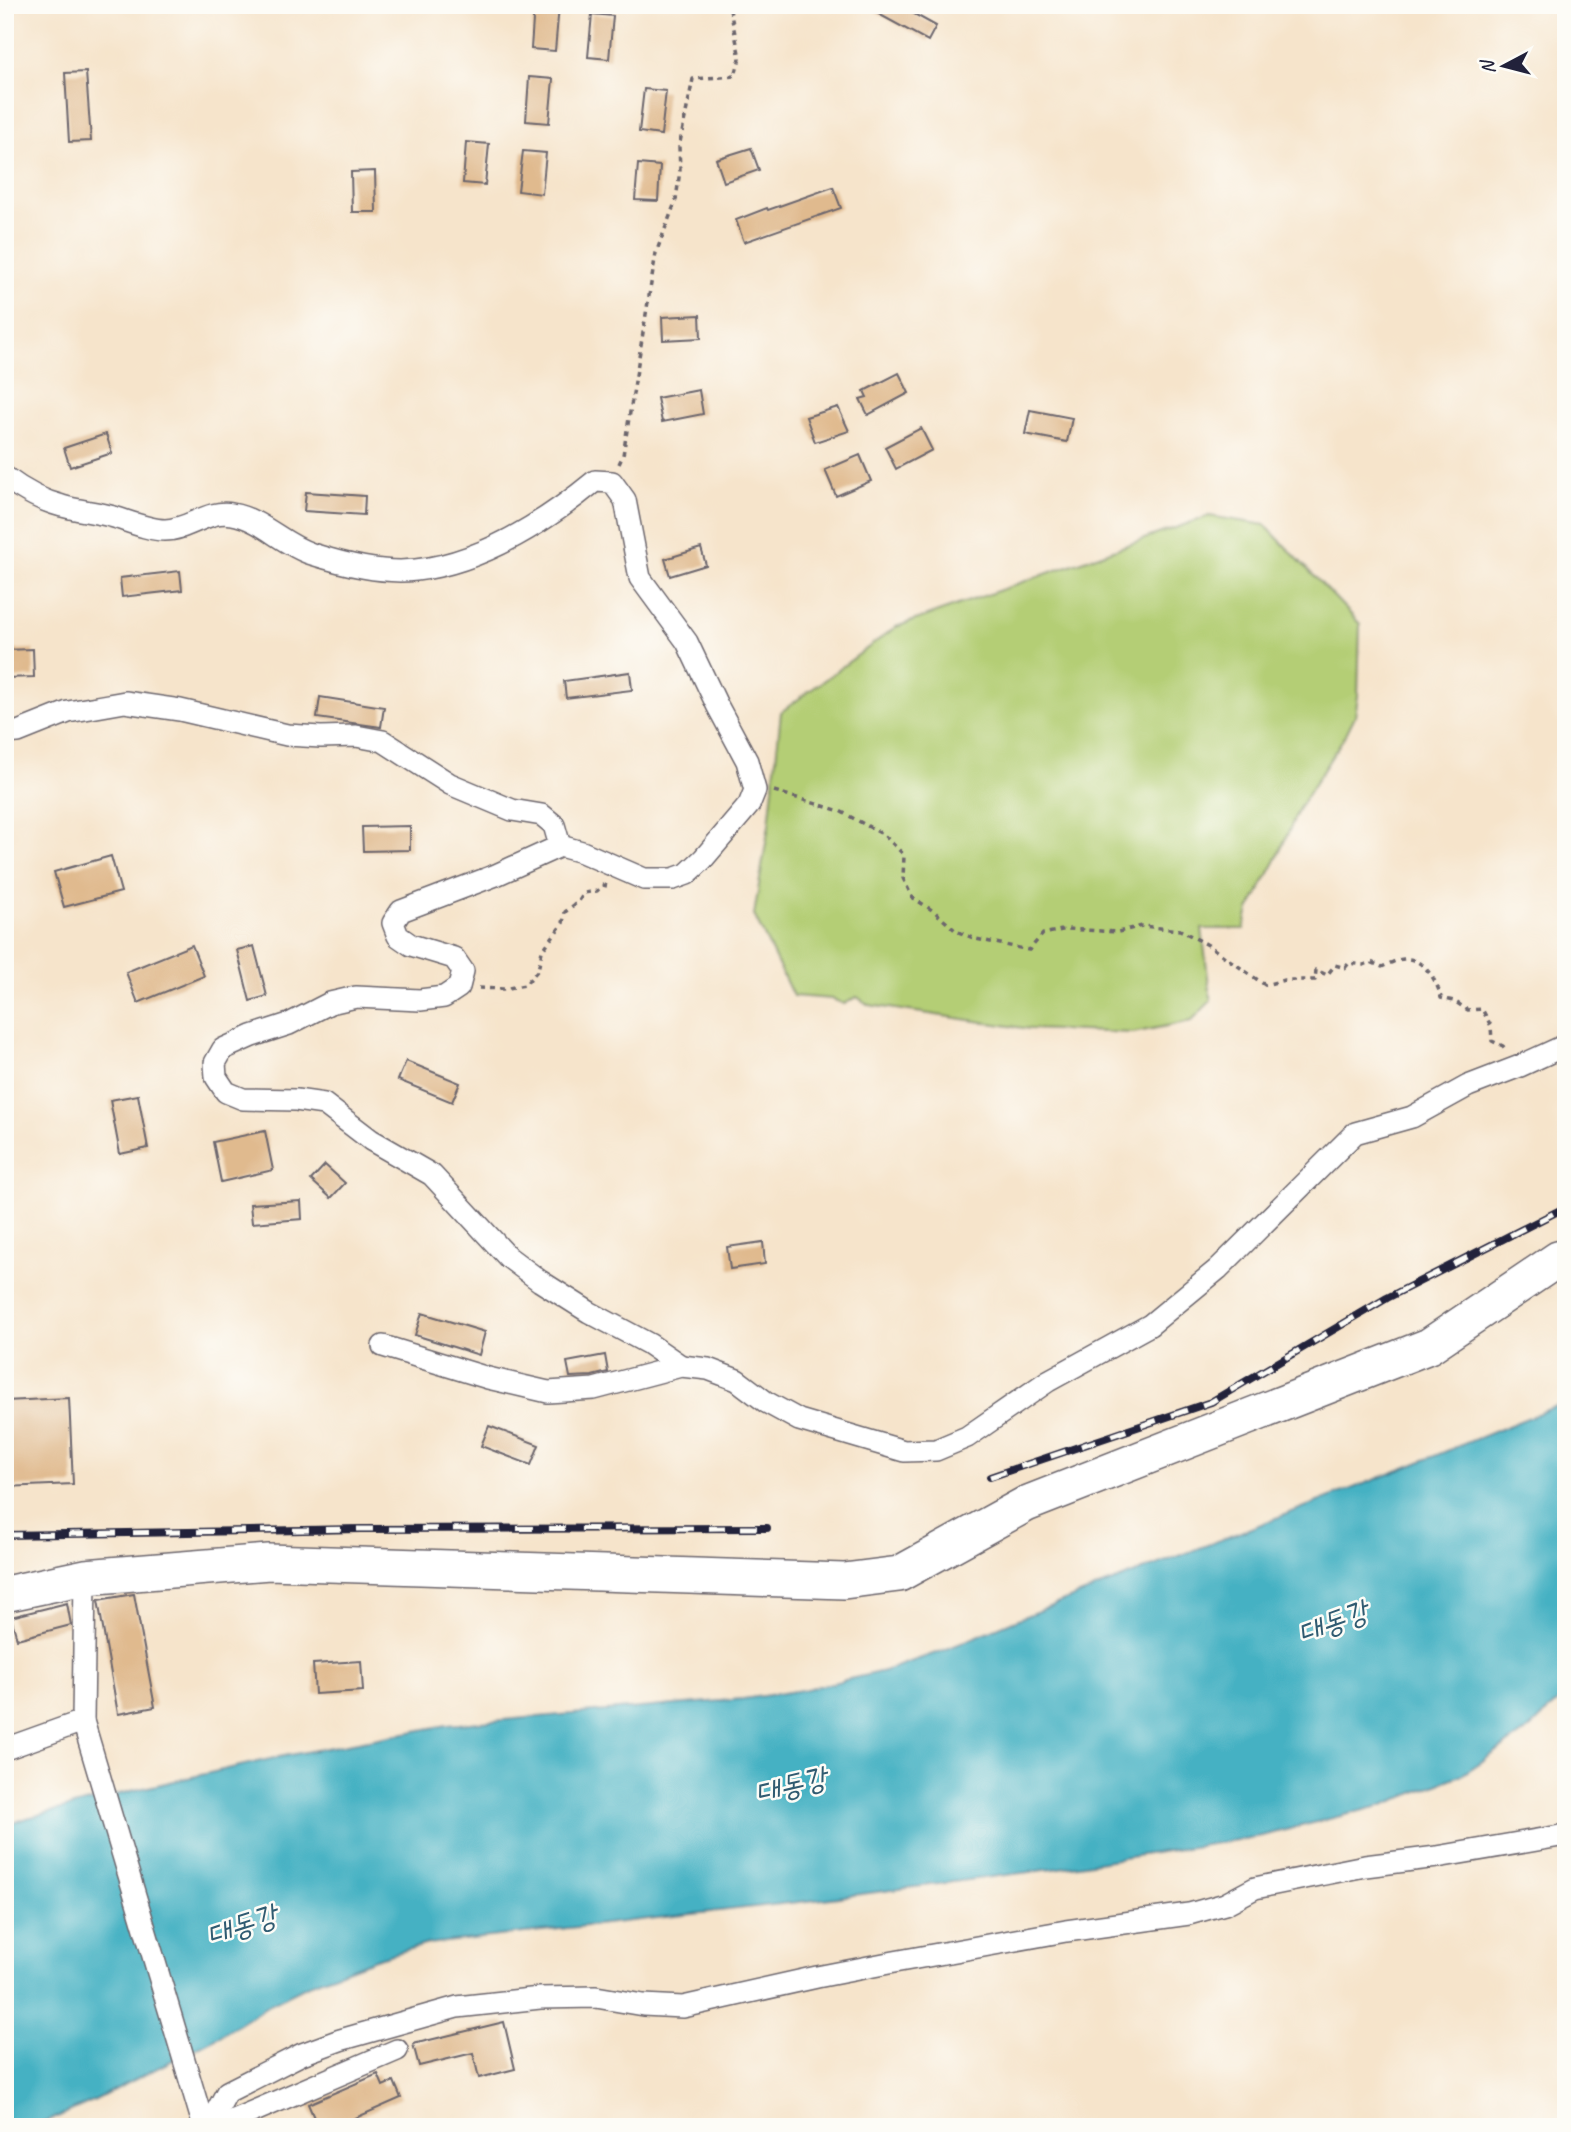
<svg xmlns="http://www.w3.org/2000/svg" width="1571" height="2132" viewBox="0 0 1571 2132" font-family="Caveat,'Poor Story',sans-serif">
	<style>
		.green { fill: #b4ce74; stroke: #6b7858; stroke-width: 2 }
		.water { fill: #45b1c3; stroke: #346a7f; stroke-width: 2 }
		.building { fill: #e0ba8e }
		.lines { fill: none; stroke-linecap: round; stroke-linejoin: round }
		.minor-casing { stroke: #6c666d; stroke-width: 24 }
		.primary-casing { stroke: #6c666d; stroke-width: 38 }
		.path { stroke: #6c666d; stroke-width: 3.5; stroke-dasharray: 5 5; stroke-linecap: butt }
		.minor { stroke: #fff; stroke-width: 21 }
		.primary { stroke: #fff; stroke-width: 35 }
		.rail-casing { stroke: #22223b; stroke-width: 8 }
		.rail { stroke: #fdfcf7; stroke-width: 5; stroke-dasharray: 16; stroke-linecap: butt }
		.labels { text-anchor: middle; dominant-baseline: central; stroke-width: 5; stroke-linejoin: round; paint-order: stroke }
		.water-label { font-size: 30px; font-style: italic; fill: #305b71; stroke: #fdfcf7 }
	</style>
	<rect width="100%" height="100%" fill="#fdfcf7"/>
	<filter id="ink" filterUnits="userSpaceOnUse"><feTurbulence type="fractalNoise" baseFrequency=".0143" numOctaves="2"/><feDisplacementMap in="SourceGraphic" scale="14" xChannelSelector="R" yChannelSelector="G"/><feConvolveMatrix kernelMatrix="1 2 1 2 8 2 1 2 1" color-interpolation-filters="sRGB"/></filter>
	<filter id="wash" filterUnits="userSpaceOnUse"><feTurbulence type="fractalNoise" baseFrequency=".00686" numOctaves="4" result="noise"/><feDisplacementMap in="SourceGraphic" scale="28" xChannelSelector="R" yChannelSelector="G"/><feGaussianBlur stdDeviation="1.57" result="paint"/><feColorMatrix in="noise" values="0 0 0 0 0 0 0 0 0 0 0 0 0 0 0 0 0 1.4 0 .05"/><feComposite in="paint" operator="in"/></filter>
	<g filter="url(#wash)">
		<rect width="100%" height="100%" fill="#f6e4cb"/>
		<!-- green -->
		<polygon class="green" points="1209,516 1265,525 1360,624 1358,696 1355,716 1346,734 1299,808 1276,860 1249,910 1244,929 1202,929 1211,1001 1191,1021 1133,1033 1030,1029 869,1005 857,997 844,1004 832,999 793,996 754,915 769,825 781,712 896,627"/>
		<!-- water -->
		<polygon class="water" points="1566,1402 1566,1694 1530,1729 1463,1774 1380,1806 1262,1836 1053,1869 808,1901 428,1944 375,1959 314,1982 272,2003 220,2036 95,2100 35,2127 5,2127 5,1826 27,1818 135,1790 279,1757 447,1725 743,1699 802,1690 884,1671 942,1651 1023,1617 1415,1464"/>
		<g id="blocks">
			<!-- building -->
			<g class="building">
				<polygon points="534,5 559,6 555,51 531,49"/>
				<polygon points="862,5 898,5 936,26 928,41"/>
				<polygon points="592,14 613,16 609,59 588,57"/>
				<polygon points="86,72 91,141 69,142 65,73"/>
				<polygon points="529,77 553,79 549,123 526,121"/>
				<polygon points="644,89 666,91 661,135 639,132"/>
				<polygon points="466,142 489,144 485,185 463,183"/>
				<polygon points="751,148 759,170 724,182 716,159"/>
				<polygon points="523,151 546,153 542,194 518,191"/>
				<polygon points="638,164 660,166 658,201 635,200"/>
				<polygon points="375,171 376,212 352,212 351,172"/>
				<polygon points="833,187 841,208 744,242 736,220 767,208 768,210"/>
				<polygon points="700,315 701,338 663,340 662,317"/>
				<polygon points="899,373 909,393 868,415 860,399 867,397 864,391"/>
				<polygon points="699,390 703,414 662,422 657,398"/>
				<polygon points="838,407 849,431 815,442 806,417"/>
				<polygon points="1030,410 1072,418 1067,442 1025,434"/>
				<polygon points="921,428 932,450 896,469 885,447"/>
				<polygon points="106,434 112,453 70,467 64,448"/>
				<polygon points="860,455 871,481 836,496 825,470"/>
				<polygon points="306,492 365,496 364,515 304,511"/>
				<polygon points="701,548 706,565 670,576 665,559"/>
				<polygon points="180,571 182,590 122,597 120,578"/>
				<polygon points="33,649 34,677 5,678 5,650"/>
				<polygon points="630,672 632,690 566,698 564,681"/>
				<polygon points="320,697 384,707 381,727 317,718"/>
				<polygon points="410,826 410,850 363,851 362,827"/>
				<polygon points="111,856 121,892 64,907 54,872"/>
				<polygon points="192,945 204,976 138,1003 126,972"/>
				<polygon points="254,946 267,996 250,1001 237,950"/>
				<polygon points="406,1061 460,1083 452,1102 398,1080"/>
				<polygon points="138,1095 148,1148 120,1154 110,1100"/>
				<polygon points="265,1131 273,1170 221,1182 213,1142"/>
				<polygon points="325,1165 345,1183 331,1198 311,1180"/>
				<polygon points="301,1201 302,1219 252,1223 250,1204"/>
				<polygon points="763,1242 765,1264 730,1269 727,1247"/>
				<polygon points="422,1313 485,1332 479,1355 415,1335"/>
				<polygon points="605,1355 608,1372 592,1376 570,1377 567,1362"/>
				<polygon points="69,1398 73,1484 5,1487 5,1401"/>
				<polygon points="489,1426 539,1445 531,1465 481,1446"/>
				<polygon points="134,1594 155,1707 118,1714 98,1600"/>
				<polygon points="67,1603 71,1625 17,1639 11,1617"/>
				<polygon points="361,1661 363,1691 315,1694 313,1664"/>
				<polygon points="504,2022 515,2069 479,2078 473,2053 419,2066 413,2044"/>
				<polygon points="378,2074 383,2086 394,2081 401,2098 335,2127 318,2127 308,2104"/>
			</g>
		</g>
	</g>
	<g filter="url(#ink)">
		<use href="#blocks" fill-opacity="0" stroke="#6c666d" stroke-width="2"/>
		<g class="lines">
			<defs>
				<g id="minor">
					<path d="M5 477C21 489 42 501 62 506 79 511 97 512 114 517 130 522 149 530 165 530 189 530 208 509 232 514 262 519 283 545 312 554 344 564 382 574 416 570 483 562 544 523 595 481L612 482 625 500 640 578 687 642 717 705 747 761 755 790 749 805 703 859 687 874 673 879H644L582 852 560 846 496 875 401 911 393 923 398 936 411 945 454 958 463 971 459 987 444 997 420 1000 356 997 330 1003 289 1024 252 1036 223 1049 215 1063 216 1077 226 1092 243 1099 296 1100 324 1104 371 1140 432 1175 508 1257 540 1281 589 1312 649 1344 681 1366"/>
					<polyline points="5,733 18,732 68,712 125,702 180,710 287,735 321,737 356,736 383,741 450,784 512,810 542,815 554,825 560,846"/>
					<polyline points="383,1346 488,1378 548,1392 594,1389 681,1366 708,1369 737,1380 766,1402 799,1420 904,1451 936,1450 967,1437 1048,1381 1150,1325 1218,1269 1355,1133 1412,1117 1468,1086 1520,1066 1566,1045"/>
					<polyline points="83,1721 204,2127"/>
					<polyline points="5,1749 83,1721 85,1577"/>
					<polyline points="208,2127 227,2092 302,2054 340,2040 457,2007 540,1998 596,1997 643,2005 683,2007 817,1977 894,1962 1066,1931 1189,1914 1225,1904 1255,1888 1365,1866 1437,1857 1566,1835"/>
					<polyline points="217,2127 397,2050"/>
				</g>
				<polyline id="primary" points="5,1594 85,1577 269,1562 844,1581 899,1574 1026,1504 1429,1346 1558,1259 1566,1257"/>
			</defs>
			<!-- minor casing -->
			<use href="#minor" class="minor-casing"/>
			<!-- primary casing -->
			<use href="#primary" class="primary-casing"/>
			<!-- path -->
			<g class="path">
				<polyline points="619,464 623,455 656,253 676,200 680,170 679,147 693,79 735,76 740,58 729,5"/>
				<path d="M774 791 840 811 884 835 904 855 903 878 912 897 935 912 956 931 976 939 1029 950 1043 934 1067 929 1118 932 1142 926 1180 930 1208 945 1265 985 1284 980H1315L1316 970 1327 975 1335 965 1345 968 1349 963 1364 965 1371 962 1382 967C1389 964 1397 959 1404 959 1423 957 1438 982 1441 998L1454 1001 1468 1010 1482 1009 1491 1026 1492 1041 1503 1046 1507 1051"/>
				<polyline points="479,988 503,989 525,985 538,970 542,951 563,923 565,912 579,901 584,893 597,891 603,885 607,886"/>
			</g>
			<!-- minor -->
			<use href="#minor" class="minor"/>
			<!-- primary -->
			<use href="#primary" class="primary"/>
			<defs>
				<g id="rail">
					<polyline points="990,1477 1211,1402 1387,1298 1566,1207"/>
					<polyline points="5,1535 361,1529 767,1528"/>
				</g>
			</defs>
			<!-- rail casing -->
			<use href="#rail" class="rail-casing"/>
			<!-- rail -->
			<use href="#rail" class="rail"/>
		</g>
	</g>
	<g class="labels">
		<!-- water labels -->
		<g class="water-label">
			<text transform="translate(1333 1622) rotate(-20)">대동강</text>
			<text transform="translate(791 1785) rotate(-13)">대동강</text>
			<text transform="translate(242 1925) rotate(-18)">대동강</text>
		</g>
	</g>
	<!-- margin -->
	<rect width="1571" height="2132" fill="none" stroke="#fdfcf7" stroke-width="28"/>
	<!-- north arrow -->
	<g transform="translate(1504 66) rotate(263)" stroke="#fdfcf7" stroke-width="5" paint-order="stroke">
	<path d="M0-5L12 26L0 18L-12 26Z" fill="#22223b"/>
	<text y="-10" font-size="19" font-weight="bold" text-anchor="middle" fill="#22223b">N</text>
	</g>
</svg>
